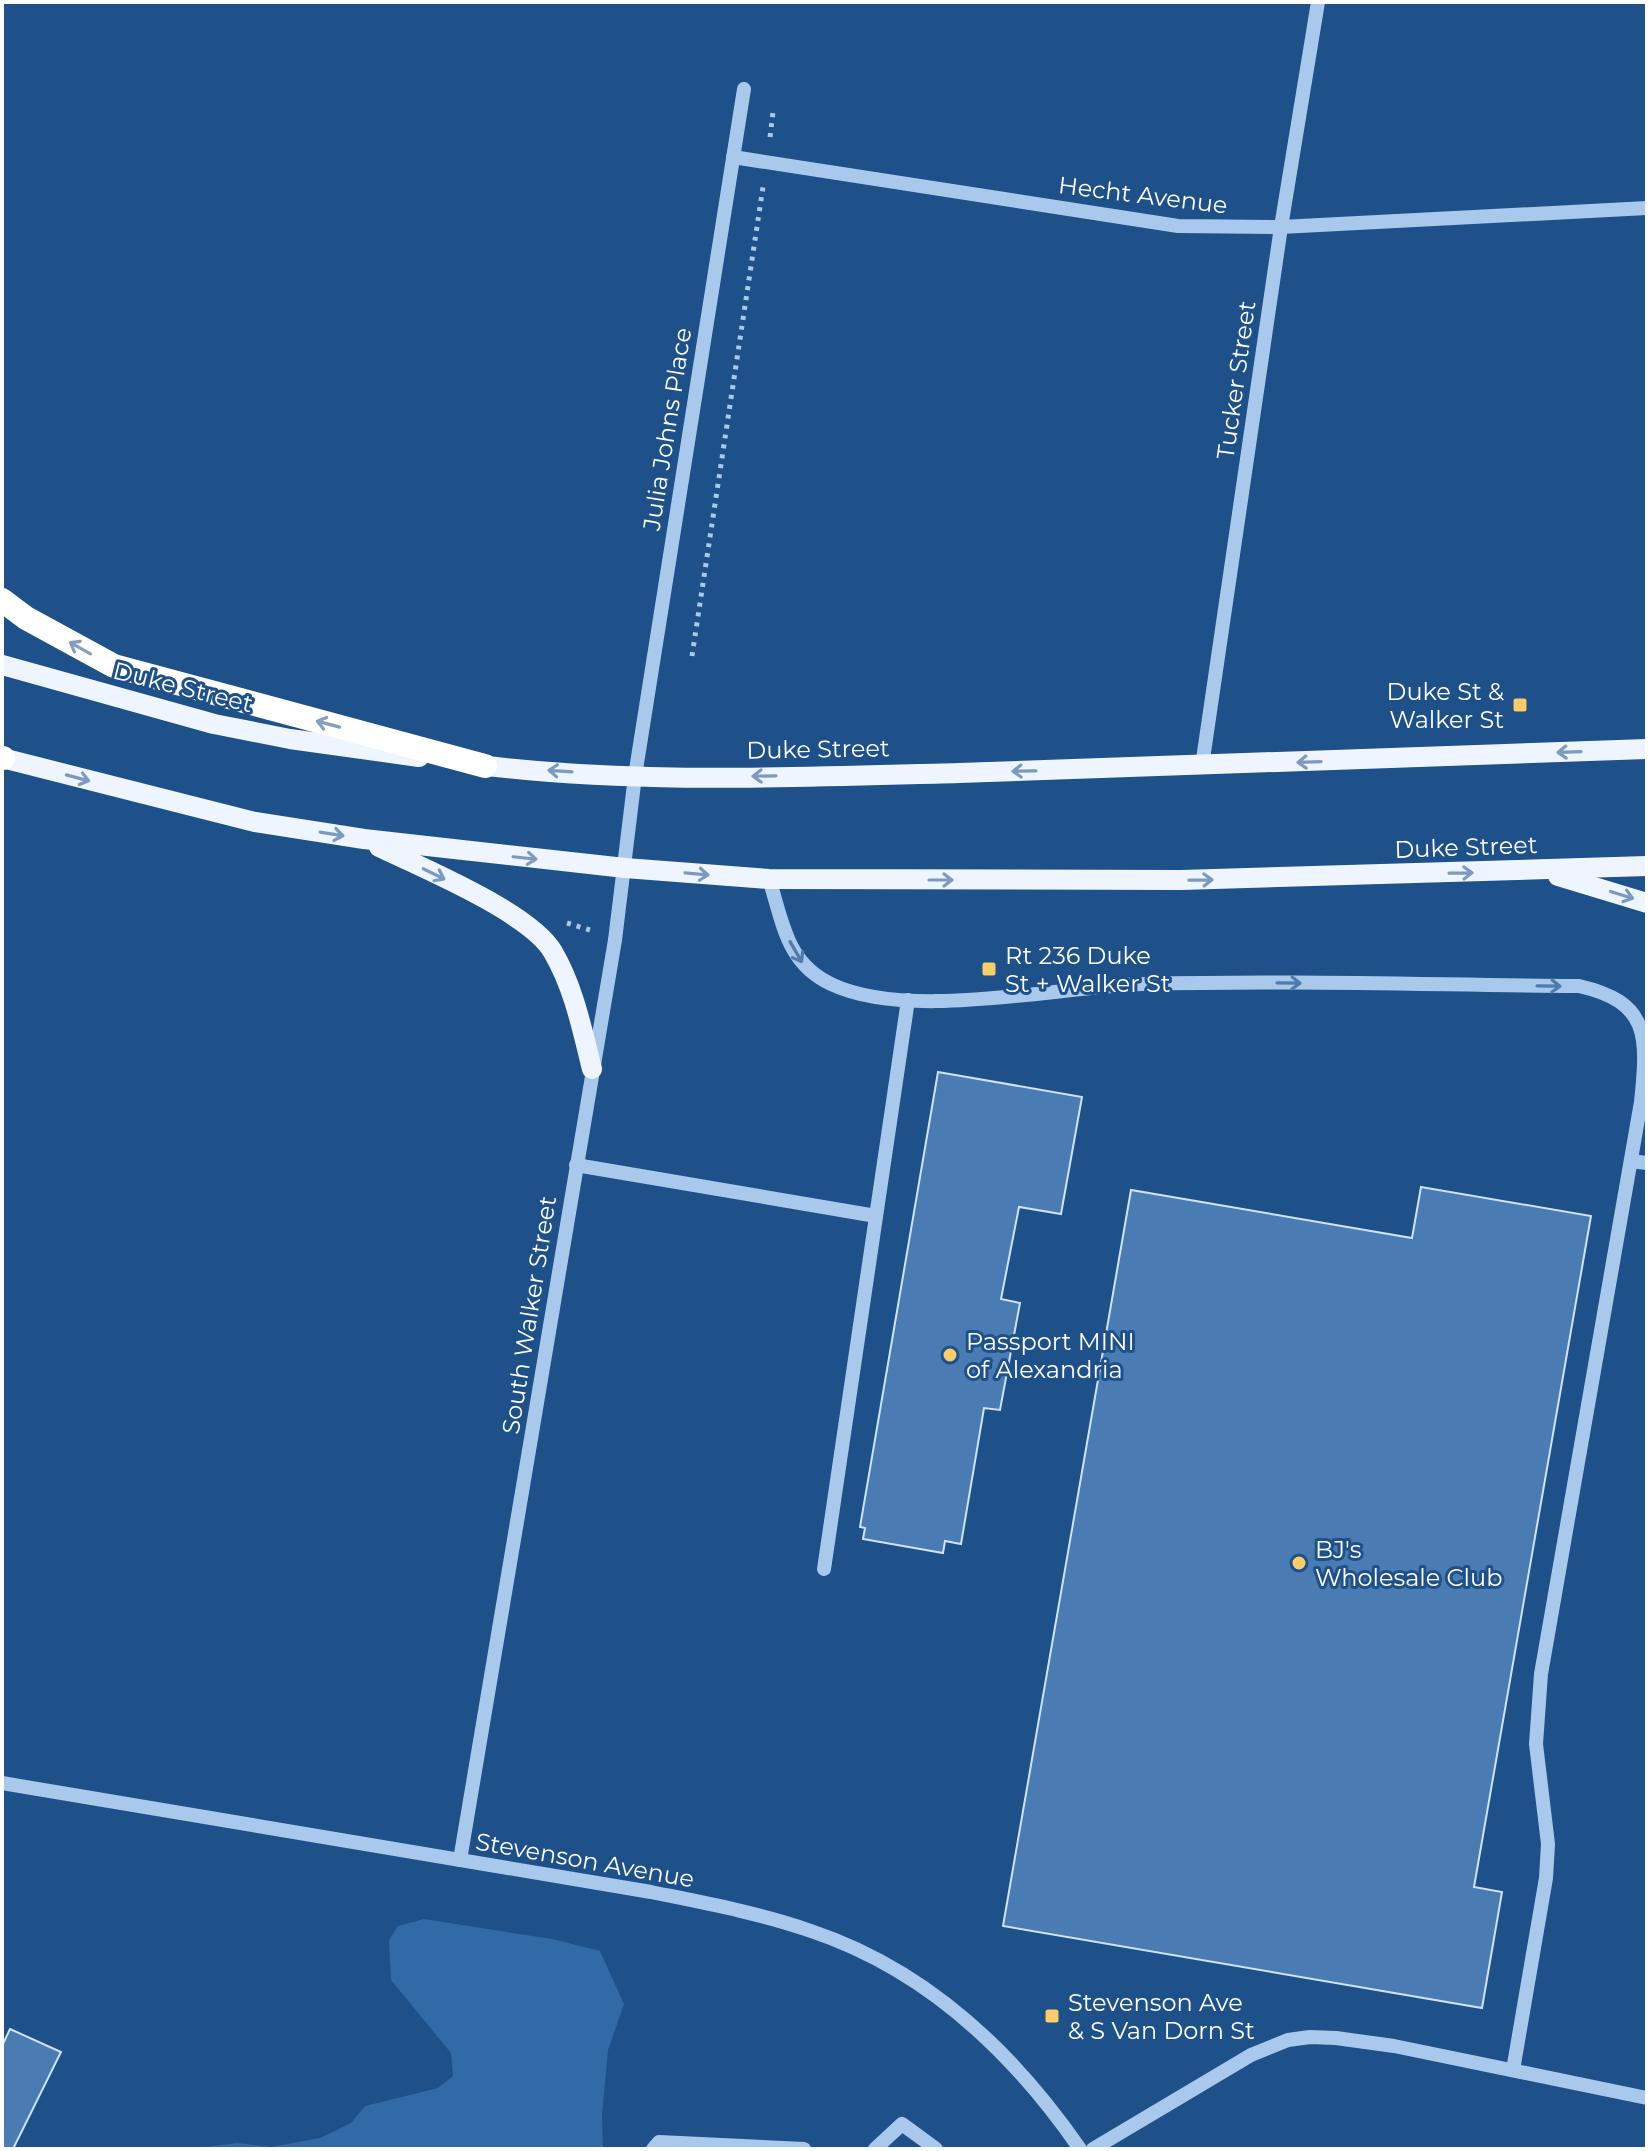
<svg xmlns="http://www.w3.org/2000/svg" width="1649" height="2151" viewBox="0 0 1649 2151" font-family="Montserrat,sans-serif">
	<style>
		.green { fill: #316aa7 }
		.building { fill: #4a7cb3; stroke: #cee2f9; stroke-width: 2 }
		.lines { fill: none; stroke-linecap: round; stroke-linejoin: round }
		.path { stroke: #a8c9ec; stroke-width: 5; stroke-dasharray: 4 6; stroke-linecap: butt }
		.minor { stroke: #a8c9ec; stroke-width: 14 }
		.major { stroke: #eef5ff; stroke-width: 20 }
		.highway { stroke: #fff; stroke-width: 24 }
		.oneway { stroke: #839fbf }
		.oneway2 { stroke: #7c9abf }
		.oneway3 { stroke: #4e7aac }
		.poi-dot { fill: #fbcc67; stroke: #1e508a; stroke-width: 3 }
		.labels { text-anchor: middle; dominant-baseline: central; stroke-width: 6; stroke-linejoin: round; paint-order: stroke }
		.street-label { font-size: 24px; fill: #fff; stroke: #1e508a }
		.poi-label { font-size: 24px; fill: #fff; stroke: #1e508a; text-anchor: start }
	</style>
	<rect width="100%" height="100%" fill="#1e508a"/>
	<!-- green -->
	<polygon class="green" points="424,1919 552,1939 600,1951 624,2004 608,2050 602,2115 603,2149 189,2149 237,2143 271,2147 320,2138 351,2123 365,2106 438,2088 453,2076 451,2053 391,1980 389,1940 398,1926"/>
	<!-- building -->
	<g class="building">
		<polygon points="938,1072 1082,1097 1061,1214 1019,1207 1001,1299 1020,1303 1000,1410 984,1408 961,1544 945,1541 943,1553 863,1539 865,1528 860,1527"/>
		<polygon points="1421,1187 1591,1216 1474,1887 1502,1892 1482,2008 1003,1926 1131,1190 1412,1238"/>
		<polygon points="10,2029 61,2052 13,2149 2,2149 2,2046"/>
	</g>
	<g class="lines">
		<!-- path -->
		<g class="path">
			<polyline points="770,137 773,112"/>
			<polyline points="692,656 763,187"/>
			<polyline points="567,923 590,930"/>
		</g>
		<!-- minor -->
		<g class="minor">
			<polyline points="733,157 1178,226 1281,227 1647,208"/>
			<polyline points="1202,766 1281,227 1318,2"/>
			<path d="M769 879C783 922 786 963 831 984 908 1021 1056 987 1143 984 1288 980 1434 985 1579 986 1649 1002 1648 1035 1641 1102L1541 1674 1536 1744 1548 1844 1546 1878 1513 2070"/>
			<polyline points="1631,1161 1647,1163"/>
			<polyline points="576,1165 876,1216"/>
			<polyline points="824,1569 908,1000"/>
			<path d="M2 1783 651 1892C705 1903 759 1913 811 1931 925 1969 1013 2052 1080 2149"/>
			<polyline points="460,1860 615,940 635,776 744,89"/>
			<polyline points="653,2149 659,2142 804,2149"/>
			<polyline points="875,2149 902,2124 936,2149"/>
			<polyline points="1093,2149 1251,2055 1288,2040 1310,2037 1336,2038 1394,2046 1647,2098"/>
		</g>
		<!-- major -->
		<g class="major">
			<polyline points="2,665 214,724 290,739 419,757"/>
			<polyline points="2,758 255,822 364,839 625,868 769,879 1181,880 1647,866"/>
			<path d="M471 764C632 785 797 777 959 773 1189 767 1418 758 1647 749"/>
			<path d="M379 847C421 867 531 913 553 952 574 988 582 1029 592 1069"/>
			<polyline points="1558,876 1647,903"/>
		</g>
		<!-- highway -->
		<g class="highway">
			<polyline points="2,600 26,618 114,666 485,766"/>
			<polyline points="2,758 3,758"/>
		</g>
	</g>
	<!-- one-way arrows -->
	<defs><path id="oneway-shaft" d="M-6 0H5M1.5-3L5.5 0L1.5 3" fill="none" stroke-width="1.6" stroke-linecap="round" stroke-linejoin="round" transform="scale(2)"/></defs>
	<g class="oneway">
		<use href="#oneway-shaft" transform="translate(80 648) rotate(-151)"/>
		<use href="#oneway-shaft" transform="translate(328 724) rotate(-165)"/>
	</g>
	<g class="oneway2">
		<use href="#oneway-shaft" transform="translate(1569 752) rotate(178)"/>
		<use href="#oneway-shaft" transform="translate(1309 762) rotate(178)"/>
		<use href="#oneway-shaft" transform="translate(560 771) rotate(-176)"/>
		<use href="#oneway-shaft" transform="translate(1024 771) rotate(179)"/>
		<use href="#oneway-shaft" transform="translate(764 776) rotate(179)"/>
		<use href="#oneway-shaft" transform="translate(78 778) rotate(15)"/>
		<use href="#oneway-shaft" transform="translate(332 834) rotate(9)"/>
		<use href="#oneway-shaft" transform="translate(525 858) rotate(6)"/>
		<use href="#oneway-shaft" transform="translate(1461 873) rotate(-1)"/>
		<use href="#oneway-shaft" transform="translate(434 874) rotate(26)"/>
		<use href="#oneway-shaft" transform="translate(697 874) rotate(5)"/>
		<use href="#oneway-shaft" transform="translate(941 880)"/>
		<use href="#oneway-shaft" transform="translate(1201 880) rotate(-1)"/>
		<use href="#oneway-shaft" transform="translate(1622 895) rotate(17)"/>
	</g>
	<g class="oneway3">
		<use href="#oneway-shaft" transform="translate(796 952) rotate(60)"/>
		<use href="#oneway-shaft" transform="translate(1289 983) rotate(1)"/>
		<use href="#oneway-shaft" transform="translate(1549 986) rotate(1)"/>
	</g>
	<!-- markers -->
	<g class="poi-dot">
		<rect x="1512" y="697" width="16" height="16" rx="4"/>
		<rect x="981" y="961" width="16" height="16" rx="4"/>
		<circle cx="950" cy="1355" r="8"/>
		<circle cx="1299" cy="1563" r="8"/>
		<rect x="1044" y="2008" width="16" height="16" rx="4"/>
	</g>
	<g class="labels">
		<!-- street labels -->
		<g class="street-label">
			<text transform="translate(1143 195) rotate(7)">Hecht Avenue</text>
			<text transform="translate(1236 380) rotate(-82)">Tucker Street</text>
			<text transform="translate(667 429) rotate(-81)">Julia Johns Place</text>
			<text transform="translate(183 687) rotate(14)">Duke Street</text>
			<text transform="translate(818 749) rotate(-1)">Duke Street</text>
			<text transform="translate(1466 847) rotate(-2)">Duke Street</text>
			<text transform="translate(529 1315) rotate(-81)">South Walker Street</text>
			<text transform="translate(585 1860) rotate(10)">Stevenson Avenue</text>
		</g>
		<!-- poi labels -->
		<g class="poi-label">
			<text x="1504" y="691" text-anchor="end">Duke St &amp;<tspan x="1504" dy="28">Walker St</tspan></text>
			<text x="1005" y="955">Rt 236 Duke<tspan x="1005" dy="28">St + Walker St</tspan></text>
			<text x="966" y="1341">Passport MINI<tspan x="966" dy="28">of Alexandria</tspan></text>
			<text x="1315" y="1549">BJ's<tspan x="1315" dy="28">Wholesale Club</tspan></text>
			<text x="1068" y="2002">Stevenson Ave<tspan x="1068" dy="28">&amp; S Van Dorn St</tspan></text>
		</g>
	</g>
	<!-- border -->
	<rect width="1649" height="2151" fill="none" stroke="#ffffff" stroke-width="8"/>
</svg>
